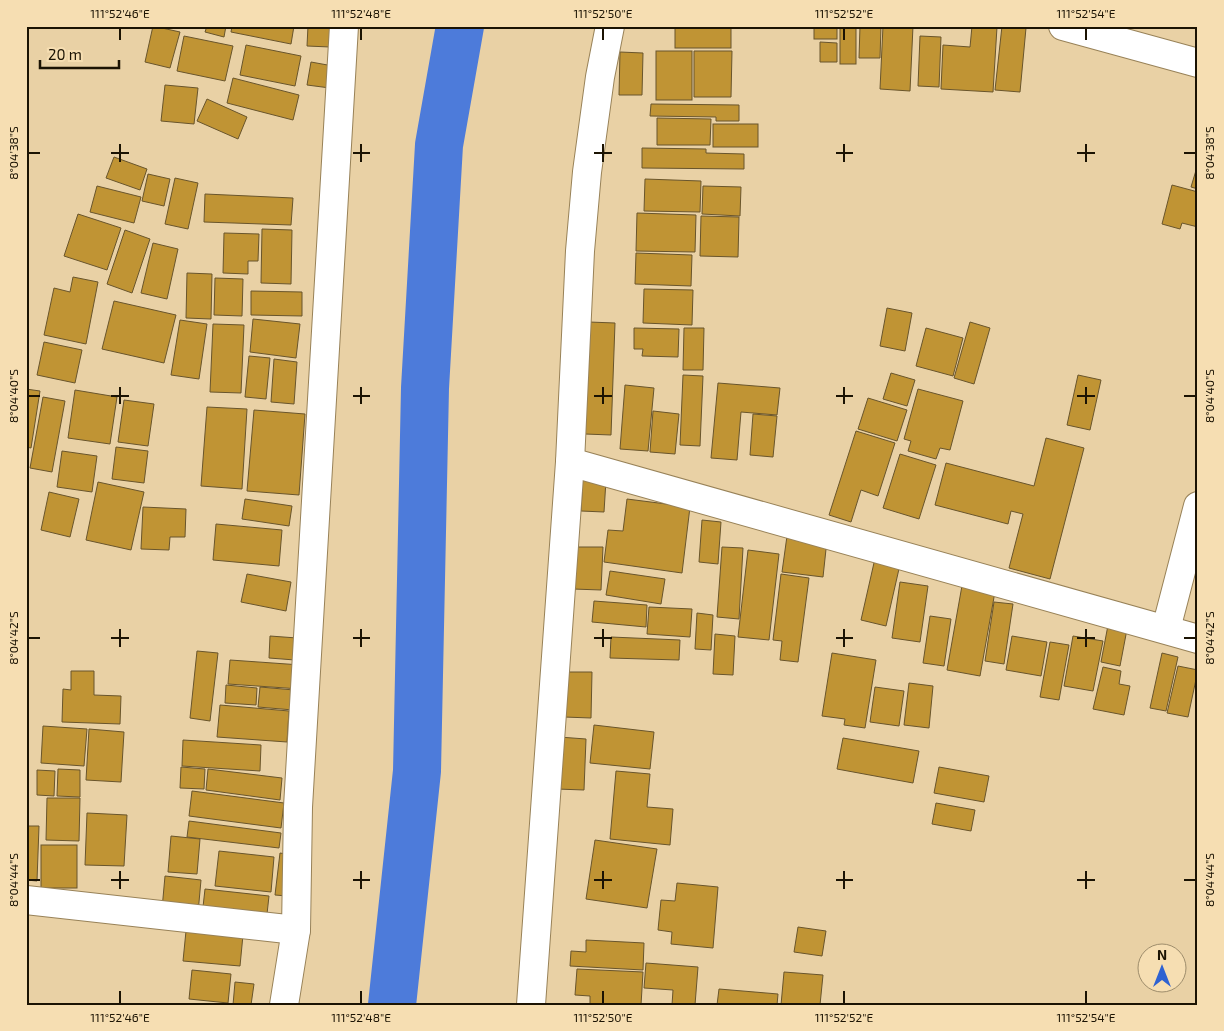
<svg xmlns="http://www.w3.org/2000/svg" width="1224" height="1031" viewBox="0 0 1224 1031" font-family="'Exo 2',sans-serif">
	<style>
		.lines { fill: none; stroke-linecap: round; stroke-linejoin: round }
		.river { stroke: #4d7bda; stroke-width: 48 }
		.building { fill: #c09434; stroke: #69552c }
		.minor-casing { stroke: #988258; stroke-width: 30 }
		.minor { stroke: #fff; stroke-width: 28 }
		.ticks { fill: none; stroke: #1b1303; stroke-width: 2 }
		.neatline { fill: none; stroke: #1b1303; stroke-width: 2 }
		.ticks-label { font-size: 12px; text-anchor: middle; fill: #1b1303 }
	</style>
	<rect width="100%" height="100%" fill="#e9d1a5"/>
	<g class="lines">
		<!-- river -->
		<polyline class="river" points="392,1005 417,771 425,388 439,145 460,26"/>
	</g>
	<!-- building -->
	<g class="building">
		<polygon points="153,26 180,32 170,68 145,62"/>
		<polygon points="207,26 226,26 224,37 205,32"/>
		<polygon points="232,26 294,26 291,44 231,32"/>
		<polygon points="308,26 331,26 330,47 307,46"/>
		<rect x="675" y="26" width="56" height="22"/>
		<rect x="814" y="26" width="23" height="13"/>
		<rect x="840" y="26" width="16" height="38"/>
		<polygon points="860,26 881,26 880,58 859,58"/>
		<polygon points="883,26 913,26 910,91 880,89"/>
		<polygon points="972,26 997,27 993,92 941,89 943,45 970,47"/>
		<polygon points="1002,26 1026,28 1020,92 995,90"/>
		<polygon points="184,36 233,46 225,81 177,71"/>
		<polygon points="920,36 941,37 939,87 918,86"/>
		<polygon points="820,42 837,43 837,62 820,62"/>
		<polygon points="246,45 301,56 295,86 240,75"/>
		<rect x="656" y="51" width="36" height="49"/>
		<polygon points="694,51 732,51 731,97 694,97"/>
		<polygon points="620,52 643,53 642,95 619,95"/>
		<polygon points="311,62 333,66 330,88 307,85"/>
		<polygon points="233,78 299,95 293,120 227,103"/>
		<polygon points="165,85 198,88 194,124 161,121"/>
		<polygon points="207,99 247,117 238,139 197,121"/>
		<polygon points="651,104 739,105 739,121 716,121 716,117 650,116"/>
		<polygon points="657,118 711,119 710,145 657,145"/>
		<rect x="713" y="124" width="45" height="23"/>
		<polygon points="642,148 706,149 706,153 744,154 744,169 642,168"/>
		<polygon points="114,157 147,169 140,190 106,178"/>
		<polygon points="1197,167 1198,167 1198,189 1191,187"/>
		<polygon points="148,174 170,179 164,206 142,201"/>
		<polygon points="175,178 198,183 188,229 165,224"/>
		<polygon points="645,179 701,181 700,212 644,211"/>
		<polygon points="1172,185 1198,192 1198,227 1182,223 1180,229 1162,224"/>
		<polygon points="97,186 141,197 134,223 90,212"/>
		<polygon points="703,186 741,187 740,216 702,214"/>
		<polygon points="205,194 293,198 291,225 204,222"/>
		<polygon points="637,213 696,215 695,252 636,251"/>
		<polygon points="78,214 121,228 107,270 64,256"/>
		<polygon points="701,216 739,217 738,257 700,256"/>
		<polygon points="262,229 292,230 291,284 261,283"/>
		<polygon points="125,230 150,239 132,293 107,284"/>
		<polygon points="224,233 259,234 258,261 248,261 248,274 223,273"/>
		<polygon points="153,243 178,249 167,299 141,293"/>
		<polygon points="636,253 692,255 691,286 635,284"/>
		<polygon points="187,273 212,274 211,319 186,318"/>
		<polygon points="73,277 98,282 86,344 44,335 54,288 70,292"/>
		<polygon points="215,278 243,279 242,316 214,315"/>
		<polygon points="644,289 693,290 692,325 643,323"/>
		<polygon points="251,291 302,292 302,316 251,315"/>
		<polygon points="114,301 176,315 164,363 102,349"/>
		<polygon points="887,308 912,313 905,351 880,346"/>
		<polygon points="253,319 300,324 296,358 250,352"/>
		<polygon points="180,320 207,324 199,379 171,375"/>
		<polygon points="589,322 615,323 611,435 585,434"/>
		<polygon points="970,322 990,328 974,384 954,378"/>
		<polygon points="213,324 244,325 241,393 210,392"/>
		<polygon points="634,328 679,329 678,357 642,356 643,349 634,349"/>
		<polygon points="684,328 704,328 703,370 683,370"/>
		<polygon points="926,328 963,338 953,376 916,366"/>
		<polygon points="44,342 82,350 75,383 37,375"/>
		<polygon points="249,356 270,358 266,399 245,397"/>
		<polygon points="274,359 297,362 294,404 271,402"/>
		<polygon points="891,373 915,380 907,406 883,399"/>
		<polygon points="683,375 703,376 700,446 680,445"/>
		<polygon points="1078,375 1101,380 1090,430 1067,425"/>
		<polygon points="718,383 780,388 777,415 741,412 737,460 711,458"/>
		<polygon points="625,385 654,388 648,451 620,449"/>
		<polygon points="26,389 40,391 31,448 26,447"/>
		<polygon points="918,389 963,401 950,450 940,448 936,459 908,451 911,441 904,439"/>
		<polygon points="75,390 117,397 110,444 68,438"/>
		<polygon points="43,397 65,401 52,472 30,468"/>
		<polygon points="868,398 907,410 897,441 858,429"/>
		<polygon points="124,400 154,404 148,446 118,442"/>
		<polygon points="207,407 247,409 242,489 201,486"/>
		<polygon points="254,410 305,414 299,495 247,491"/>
		<polygon points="653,411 679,414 675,454 650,452"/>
		<polygon points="753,414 777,416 773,457 750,455"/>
		<polygon points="856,431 895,443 878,496 861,490 851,522 829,515"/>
		<polygon points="1046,438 1084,448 1050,579 1009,568 1023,514 1011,511 1008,524 935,505 946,463 1034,486"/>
		<polygon points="116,447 148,451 144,483 112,479"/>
		<polygon points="62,451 97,456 92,492 57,487"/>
		<polygon points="900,454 936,465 919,519 883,508"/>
		<polygon points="576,479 606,480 604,512 581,511 582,492 575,492"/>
		<polygon points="98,482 144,492 131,550 86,540"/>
		<polygon points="49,492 79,499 70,537 41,530"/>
		<polygon points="245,499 292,506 289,526 242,519"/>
		<polygon points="627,499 690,507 682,573 604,562 608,530 623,531"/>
		<polygon points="143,507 186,509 185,537 170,537 169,550 141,549"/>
		<polygon points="702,520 721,522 718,564 699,562"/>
		<polygon points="216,524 282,530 279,566 213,560"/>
		<polygon points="787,536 827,540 823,577 782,572"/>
		<polygon points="575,547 603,547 601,590 573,589"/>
		<polygon points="722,547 743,548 739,619 717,617"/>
		<polygon points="748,550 779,554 769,640 738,637"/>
		<polygon points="876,554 901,560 886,626 861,620"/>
		<polygon points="610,571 665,579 661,604 606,595"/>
		<polygon points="247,574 291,582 286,611 241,602"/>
		<polygon points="781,574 809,578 798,662 780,660 782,641 773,640"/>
		<polygon points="963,580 996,586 980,676 947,670"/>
		<polygon points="900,582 928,586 920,642 892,638"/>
		<polygon points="594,601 647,605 646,627 592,622"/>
		<polygon points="994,602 1013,604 1004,664 985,661"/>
		<polygon points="649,607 692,609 690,637 647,634"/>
		<polygon points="697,613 713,615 711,650 695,649"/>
		<polygon points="930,616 951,619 944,666 923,663"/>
		<polygon points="1109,620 1128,624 1120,666 1101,662"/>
		<polygon points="715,634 735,636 733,675 713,674"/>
		<polygon points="270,636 297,638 295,660 269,658"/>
		<polygon points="1012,636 1047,642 1041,676 1006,670"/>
		<polygon points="1073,636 1103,641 1093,691 1064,686"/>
		<polygon points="611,637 680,640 679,660 610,658"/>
		<polygon points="1050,642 1069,645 1059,700 1040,697"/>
		<polygon points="197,651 218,653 210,721 190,718"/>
		<polygon points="832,653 876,660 865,728 844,725 845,719 822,716"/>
		<polygon points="1162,653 1178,657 1166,711 1150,708"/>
		<polygon points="230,660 301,665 300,689 228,684"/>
		<polygon points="1178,666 1198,670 1188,717 1167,713"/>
		<polygon points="1103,667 1121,671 1119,684 1130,686 1124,715 1093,709"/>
		<polygon points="71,671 94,671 94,695 121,696 120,724 62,722 63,689 71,690"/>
		<polygon points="565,672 592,672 591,718 564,717"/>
		<polygon points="909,683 933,686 929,728 904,725"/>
		<polygon points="226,685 257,688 256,705 225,703"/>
		<polygon points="260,687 294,690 293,710 258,707"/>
		<polygon points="875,687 904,691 899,726 870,722"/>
		<polygon points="220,705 289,711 287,742 217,737"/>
		<polygon points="594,725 654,732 650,769 590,763"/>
		<polygon points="43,726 87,729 84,766 41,763"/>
		<polygon points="89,729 124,732 121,782 86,780"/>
		<polygon points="559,737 586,739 584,790 557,789"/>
		<polygon points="843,738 919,751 913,783 837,769"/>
		<polygon points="183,740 261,745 260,771 182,766"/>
		<polygon points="181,767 205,769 204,789 180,788"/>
		<polygon points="939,767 989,776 984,802 934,793"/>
		<polygon points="58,769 80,770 80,797 57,796"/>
		<polygon points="208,769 282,778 280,800 206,790"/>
		<polygon points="37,770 55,771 54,796 37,795"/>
		<polygon points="616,771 650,774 647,807 673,809 670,845 610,839"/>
		<polygon points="192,791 284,803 281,828 189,816"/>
		<polygon points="47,798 80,798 79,841 46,840"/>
		<polygon points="936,803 975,810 971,831 932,824"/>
		<polygon points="87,813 127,815 124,866 85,865"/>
		<polygon points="189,821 281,833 279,848 187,837"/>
		<polygon points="26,826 39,826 37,881 26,880"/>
		<polygon points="171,836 200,839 197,874 168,872"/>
		<polygon points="595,840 657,849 647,908 586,899"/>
		<rect x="41" y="845" width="36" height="43"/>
		<polygon points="219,851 274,857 271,892 215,886"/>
		<polygon points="280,853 292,855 287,896 275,895"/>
		<polygon points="165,876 201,880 198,913 162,909"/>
		<polygon points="677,883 718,887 713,948 671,944 672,932 658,930 661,900 675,901"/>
		<polygon points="205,889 269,896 266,923 202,916"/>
		<polygon points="798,927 826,931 822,956 794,952"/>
		<polygon points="186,931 243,935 240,966 183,961"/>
		<polygon points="586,940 644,943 643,970 570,966 571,951 586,952"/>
		<polygon points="646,963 698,967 695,1005 672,1005 673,990 644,988"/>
		<polygon points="577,969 643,972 641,1005 590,1005 590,996 575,995"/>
		<polygon points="192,970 231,974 228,1003 189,999"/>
		<polygon points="784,972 823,975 820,1005 781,1005"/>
		<polygon points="235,982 254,984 251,1005 233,1005"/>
		<polygon points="719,989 778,994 777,1005 717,1005"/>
	</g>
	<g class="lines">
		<defs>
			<g id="minor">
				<polyline points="1063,26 1198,63"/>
				<polyline points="570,462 1198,639"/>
				<polyline points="1166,629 1198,506"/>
				<polyline points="26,900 296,930"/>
				<polyline points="284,1005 296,930 298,807 344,26"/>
				<polyline points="531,1005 570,462 580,251 587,172 600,77 610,26"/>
			</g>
		</defs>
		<!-- minor casing -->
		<use href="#minor" class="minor-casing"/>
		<!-- minor -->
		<use href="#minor" class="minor"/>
	</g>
	<!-- ticks -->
	<path class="ticks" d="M120 28V40M361 28V40M603 28V40M844 28V40M1086 28V40M120 144V162M361 144V162M603 144V162M844 144V162M1086 144V162M28 153H40M111 153H129M353 153H370M594 153H612M836 153H853M1077 153H1095M1184 153H1196M120 387V404M361 387V404M603 387V404M844 387V404M1086 387V404M28 396H40M111 396H129M353 396H370M594 396H612M836 396H853M1077 396H1095M1184 396H1196M120 629V647M361 629V647M603 629V647M844 629V647M1086 629V647M28 638H40M111 638H129M353 638H370M594 638H612M836 638H853M1077 638H1095M1184 638H1196M120 871V889M361 871V889M603 871V889M844 871V889M1086 871V889M28 880H40M111 880H129M353 880H370M594 880H612M836 880H853M1077 880H1095M1184 880H1196M120 991V1004M361 991V1004M603 991V1004M844 991V1004M1086 991V1004"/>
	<!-- border -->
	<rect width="1224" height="1031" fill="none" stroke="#f6deb2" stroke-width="55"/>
	<!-- north arrow -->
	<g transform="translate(1162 968)"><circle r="24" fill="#f6deb2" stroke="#9e8d6c"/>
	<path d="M0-4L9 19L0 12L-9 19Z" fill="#2f62d1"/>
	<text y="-8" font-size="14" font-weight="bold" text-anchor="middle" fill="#1b1303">N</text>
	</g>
	<!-- scale -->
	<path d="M40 60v8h79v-8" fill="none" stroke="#1b1303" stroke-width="2.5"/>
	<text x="48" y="60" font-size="15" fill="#1b1303" stroke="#f6deb2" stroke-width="4" paint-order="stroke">20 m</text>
	<rect x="28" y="28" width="1168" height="976" class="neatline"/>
	<g class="ticks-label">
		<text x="120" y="18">111°52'46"E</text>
		<text x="361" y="18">111°52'48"E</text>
		<text x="603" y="18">111°52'50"E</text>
		<text x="844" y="18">111°52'52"E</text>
		<text x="1086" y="18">111°52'54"E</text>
		<text transform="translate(14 153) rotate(-90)" y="4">8°04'38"S</text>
		<text transform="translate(1210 153) rotate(-90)" y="4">8°04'38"S</text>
		<text transform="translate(14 396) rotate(-90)" y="4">8°04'40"S</text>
		<text transform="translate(1210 396) rotate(-90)" y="4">8°04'40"S</text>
		<text transform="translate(14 638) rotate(-90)" y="4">8°04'42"S</text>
		<text transform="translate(1210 638) rotate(-90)" y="4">8°04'42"S</text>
		<text transform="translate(14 880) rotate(-90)" y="4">8°04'44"S</text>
		<text transform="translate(1210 880) rotate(-90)" y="4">8°04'44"S</text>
		<text x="120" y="1022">111°52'46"E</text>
		<text x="361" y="1022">111°52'48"E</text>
		<text x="603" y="1022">111°52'50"E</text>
		<text x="844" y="1022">111°52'52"E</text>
		<text x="1086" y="1022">111°52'54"E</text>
	</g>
</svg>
